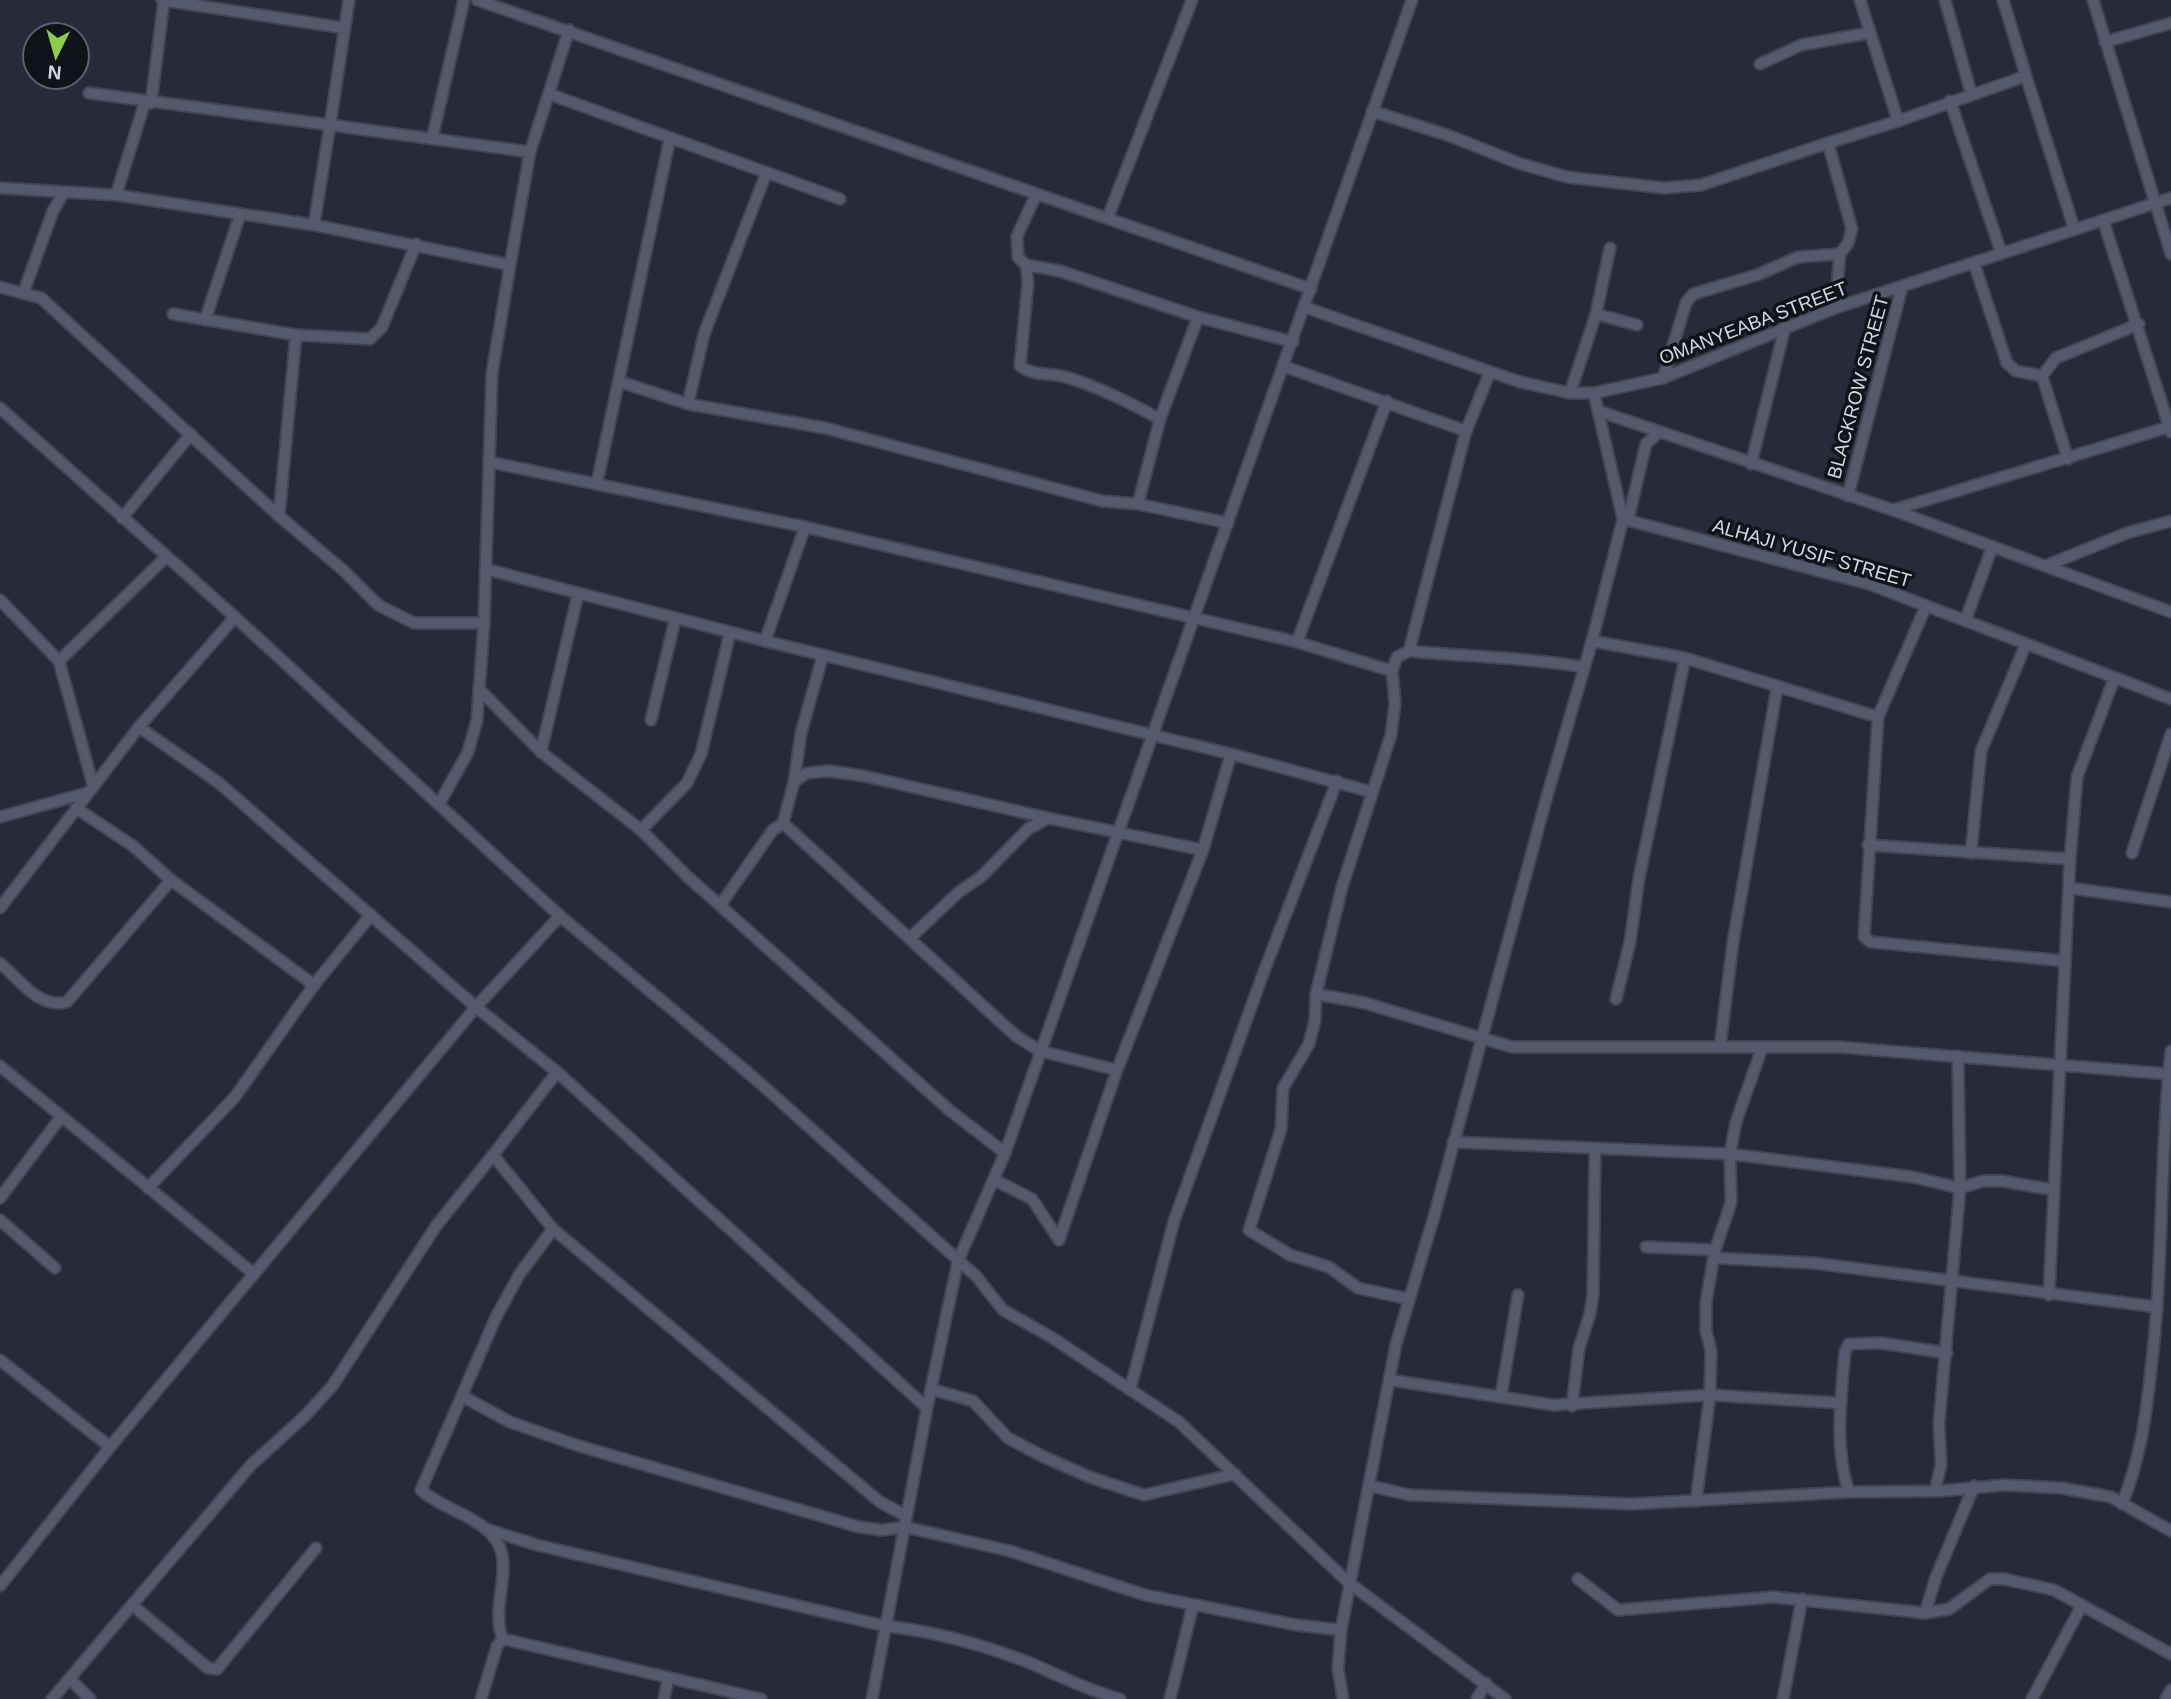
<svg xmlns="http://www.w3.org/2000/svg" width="2171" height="1699" viewBox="0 0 2171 1699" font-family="Arial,sans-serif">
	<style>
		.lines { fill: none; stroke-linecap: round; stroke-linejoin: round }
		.minor-casing { stroke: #424552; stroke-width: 14 }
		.minor { stroke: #545a6b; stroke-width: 10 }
		.labels { text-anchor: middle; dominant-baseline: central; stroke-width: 7; stroke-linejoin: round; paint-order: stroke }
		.street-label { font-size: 19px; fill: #d4d7e1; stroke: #11131a }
	</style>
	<rect width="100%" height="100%" fill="#262a39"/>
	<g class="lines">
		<defs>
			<g id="minor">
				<polyline points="162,0 344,28"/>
				<polyline points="477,0 1311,289"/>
				<polyline points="1860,0 1898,121 2026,76 2074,228"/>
				<polyline points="1945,0 1971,93"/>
				<polyline points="2003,0 2026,76"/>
				<polyline points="2093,0 2171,254"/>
				<polyline points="2105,42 2171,23"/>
				<polyline points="1760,64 1801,45 1869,33"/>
				<polyline points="89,93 330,125 349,0"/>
				<polyline points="549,94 840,199"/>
				<polyline points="1950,101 2001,252"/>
				<polyline points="151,103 164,0"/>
				<polyline points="1372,111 1450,136 1518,163 1567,177 1664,188 1701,185 1828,143"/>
				<polyline points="432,139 464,0"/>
				<polyline points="0,188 116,195 314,225 510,265 530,152"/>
				<polyline points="116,195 145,102"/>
				<path d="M1036 195 1017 236 1018 257 1026 265 1028 282 1020 366C1033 376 1050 373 1066 377 1099 387 1130 403 1160 419"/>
				<polyline points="1108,217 1192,0"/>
				<polyline points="2103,220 2171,432"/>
				<polyline points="314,225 330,125 530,152 569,30"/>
				<polyline points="1610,248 1596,314 1637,325"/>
				<polyline points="1974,263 2007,363 2016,371 2042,376 2068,459"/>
				<polyline points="1026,265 1060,271 1198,317 1293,342"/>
				<polyline points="0,287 41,298 279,516 343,570 378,605 414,623 484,623"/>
				<polyline points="24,291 53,211 63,194"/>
				<polyline points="1304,307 1520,382 1570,393 1594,393 1663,378 1835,308 2171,198"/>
				<polyline points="1835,308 1840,254 1848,243 1852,229 1828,143 1898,121"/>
				<polyline points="173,314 296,335 370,339 382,327 416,244"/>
				<polyline points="205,320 240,215"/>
				<polyline points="1283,366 1466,431"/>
				<polyline points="2042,376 2056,358 2139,324"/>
				<polyline points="1663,378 1686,303 1693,294 1757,275 1798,257 1840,254"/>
				<polyline points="621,382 688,404 825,428 1102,501 1138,504 1228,523"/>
				<polyline points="1570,393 1596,314"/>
				<polyline points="1594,393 1598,411 1893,510 2045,566 2127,533 2171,521"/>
				<polyline points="688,404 704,334 766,174"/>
				<polyline points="0,408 235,617 560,916 752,1076 976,1276 1003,1310 1051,1337 1179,1422 1348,1582 1505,1699"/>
				<polyline points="1598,411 1623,519 1869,584 2171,699"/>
				<polyline points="489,462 805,527"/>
				<polyline points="1751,464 1785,327"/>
				<polyline points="597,483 670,138"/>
				<polyline points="1848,496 1902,287"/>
				<polyline points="1138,504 1160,419 1198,317"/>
				<polyline points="1893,510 2169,427"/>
				<polyline points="279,516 296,335"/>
				<polyline points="122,518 191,434"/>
				<polyline points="1623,519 1592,641 1685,658 1878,717 1926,606"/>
				<polyline points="1628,520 1646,444 1659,432"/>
				<polyline points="2045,566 2171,612"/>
				<polyline points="485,569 765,641"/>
				<polyline points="0,600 59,661 93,785"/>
				<polyline points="1965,621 1992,548"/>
				<polyline points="1297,642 1387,401"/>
				<path d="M1409 651C1468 657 1526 657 1584 667"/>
				<polyline points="59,661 166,557"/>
				<polyline points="1777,688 1733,942 1720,1047 1839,1047 2168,1074"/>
				<polyline points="480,690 541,752 641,830 688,877 948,1109 1005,1153"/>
				<polyline points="1878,717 1864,937 1871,942 2065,961"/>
				<polyline points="651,720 675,620"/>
				<polyline points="139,727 219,783 476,1007 557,1072 927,1408"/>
				<polyline points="541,752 578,594"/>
				<polyline points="794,782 801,733 823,655"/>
				<polyline points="1372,792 1231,754 765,641 805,527 1297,642 1392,671"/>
				<polyline points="439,804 468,752 477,720 484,623 492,373 510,265"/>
				<polyline points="76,808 133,846 171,880 314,985"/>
				<polyline points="0,817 87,793"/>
				<polyline points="783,823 1016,1036 1040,1051 1117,1070"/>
				<polyline points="641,830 687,783 701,754 730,633"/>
				<polyline points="1868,845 2070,859"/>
				<polyline points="1971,853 1981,751 2026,644"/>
				<polyline points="2132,853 2171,734"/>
				<polyline points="2070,888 2171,902"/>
				<polyline points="721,904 772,831 783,823 794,782 807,773 829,771 864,776 1048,818 1203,850"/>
				<polyline points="0,908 139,727 235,617"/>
				<polyline points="910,938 959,892 982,876 1028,829 1048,818"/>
				<path d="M0 963C20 980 39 1009 67 1002L171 880"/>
				<polyline points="1316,994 1365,1003 1512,1047 1720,1047"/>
				<polyline points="1616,999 1630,942 1639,878 1685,658"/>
				<polyline points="0,1066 254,1274"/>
				<polyline points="557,1072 493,1155 553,1229 880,1502 906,1516"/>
				<polyline points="1453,1142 1730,1154 1913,1177 1960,1188 1983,1181 2002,1181 2054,1190"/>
				<polyline points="995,1180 1032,1199 1059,1240"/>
				<polyline points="148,1188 235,1097 314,985 371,915"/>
				<polyline points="0,1198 61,1117"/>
				<polyline points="0,1220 55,1268"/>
				<polyline points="1059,1240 1117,1070 1203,850 1231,754"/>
				<polyline points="1646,1247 1715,1250"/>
				<polyline points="1715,1258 1813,1263 2157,1307"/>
				<polyline points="2049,1295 2070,859 2077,777 2114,679"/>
				<polyline points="1409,1299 1358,1288 1329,1267 1290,1255 1249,1230 1281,1129 1283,1088 1309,1044 1315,1020 1316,994 1342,887 1391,735 1395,703 1392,671 1397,657 1409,651 1466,431 1490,372"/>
				<polyline points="0,1360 110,1447"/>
				<polyline points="1390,1380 1553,1405 1710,1395 1841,1403"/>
				<polyline points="931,1389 973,1401 1008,1438 1042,1456 1092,1478 1144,1495 1235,1474"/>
				<polyline points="1130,1390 1174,1221 1263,974 1337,781"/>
				<polyline points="462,1396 510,1422 579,1446 859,1527 882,1530 905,1527 1010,1551 1145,1595 1296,1625 1341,1630"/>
				<polyline points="1501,1396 1518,1295"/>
				<polyline points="1572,1406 1579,1348 1590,1314 1593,1294 1595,1150"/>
				<polyline points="1370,1486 1410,1495 1632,1504 1849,1492 1941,1491 2004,1485 2062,1488 2111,1497 2171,1531"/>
				<polyline points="1935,1491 1941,1465 1939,1423 1960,1188 1958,1056"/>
				<path d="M1849 1492C1834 1449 1841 1397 1845 1352L1849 1344 1881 1343 1947 1353"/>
				<polyline points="1696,1501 1710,1395 1711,1351 1706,1331 1706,1302 1715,1250 1731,1203 1730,1154 1736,1122 1762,1048"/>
				<path d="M2122 1504C2140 1460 2146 1416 2151 1369 2164 1264 2159 1156 2171 1051"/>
				<path d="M486 1529 537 1545 885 1626C932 1631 980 1644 1025 1661 1057 1674 1086 1690 1120 1699"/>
				<polyline points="1578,1579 1618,1610 1774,1597 1925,1613 1949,1609 1990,1579 2004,1579 2054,1590 2171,1654"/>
				<polyline points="0,1586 110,1447 476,1007 560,916"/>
				<polyline points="132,1605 208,1668 217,1669 316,1548"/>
				<polyline points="1925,1613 1936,1577 1974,1486"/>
				<path d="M503 1639C488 1605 519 1562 491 1534 472 1514 441 1508 421 1490L496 1317 519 1275 553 1229"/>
				<polyline points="503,1639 761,1699"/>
				<polyline points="70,1679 90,1699"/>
				<polyline points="52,1699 251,1465 306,1415 333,1385 436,1226 493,1155"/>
				<polyline points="481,1699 497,1646 503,1639"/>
				<polyline points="664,1699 668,1679"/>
				<polyline points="872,1699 927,1408 958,1261 1005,1153 1412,0"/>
				<polyline points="1170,1699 1193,1605"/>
				<polyline points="1343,1699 1338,1669 1341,1630 1396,1344 1435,1213 1547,796 1592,641"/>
				<polyline points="1477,1699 1486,1683"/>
				<polyline points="1783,1699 1802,1599"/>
				<polyline points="2032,1699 2082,1605"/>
				<polyline points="2166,1699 2171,1690"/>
			</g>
		</defs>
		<!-- minor casing -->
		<use href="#minor" class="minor-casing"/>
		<!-- minor -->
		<use href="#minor" class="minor"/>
	</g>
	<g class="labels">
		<!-- street labels -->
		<g class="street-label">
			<text transform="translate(1753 323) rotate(-21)">OMANYEABA STREET</text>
			<text transform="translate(1858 387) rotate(-75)">BLACKROW STREET</text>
			<text transform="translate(1812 553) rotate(16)">ALHAJI YUSIF STREET</text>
		</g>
	</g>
	<!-- north arrow -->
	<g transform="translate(56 56) rotate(185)"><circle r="33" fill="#11131a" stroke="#5f616a" stroke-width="2"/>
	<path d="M0-5L12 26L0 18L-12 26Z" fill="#8ace47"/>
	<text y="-10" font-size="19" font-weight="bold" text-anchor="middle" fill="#d4d7e1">N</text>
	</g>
</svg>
